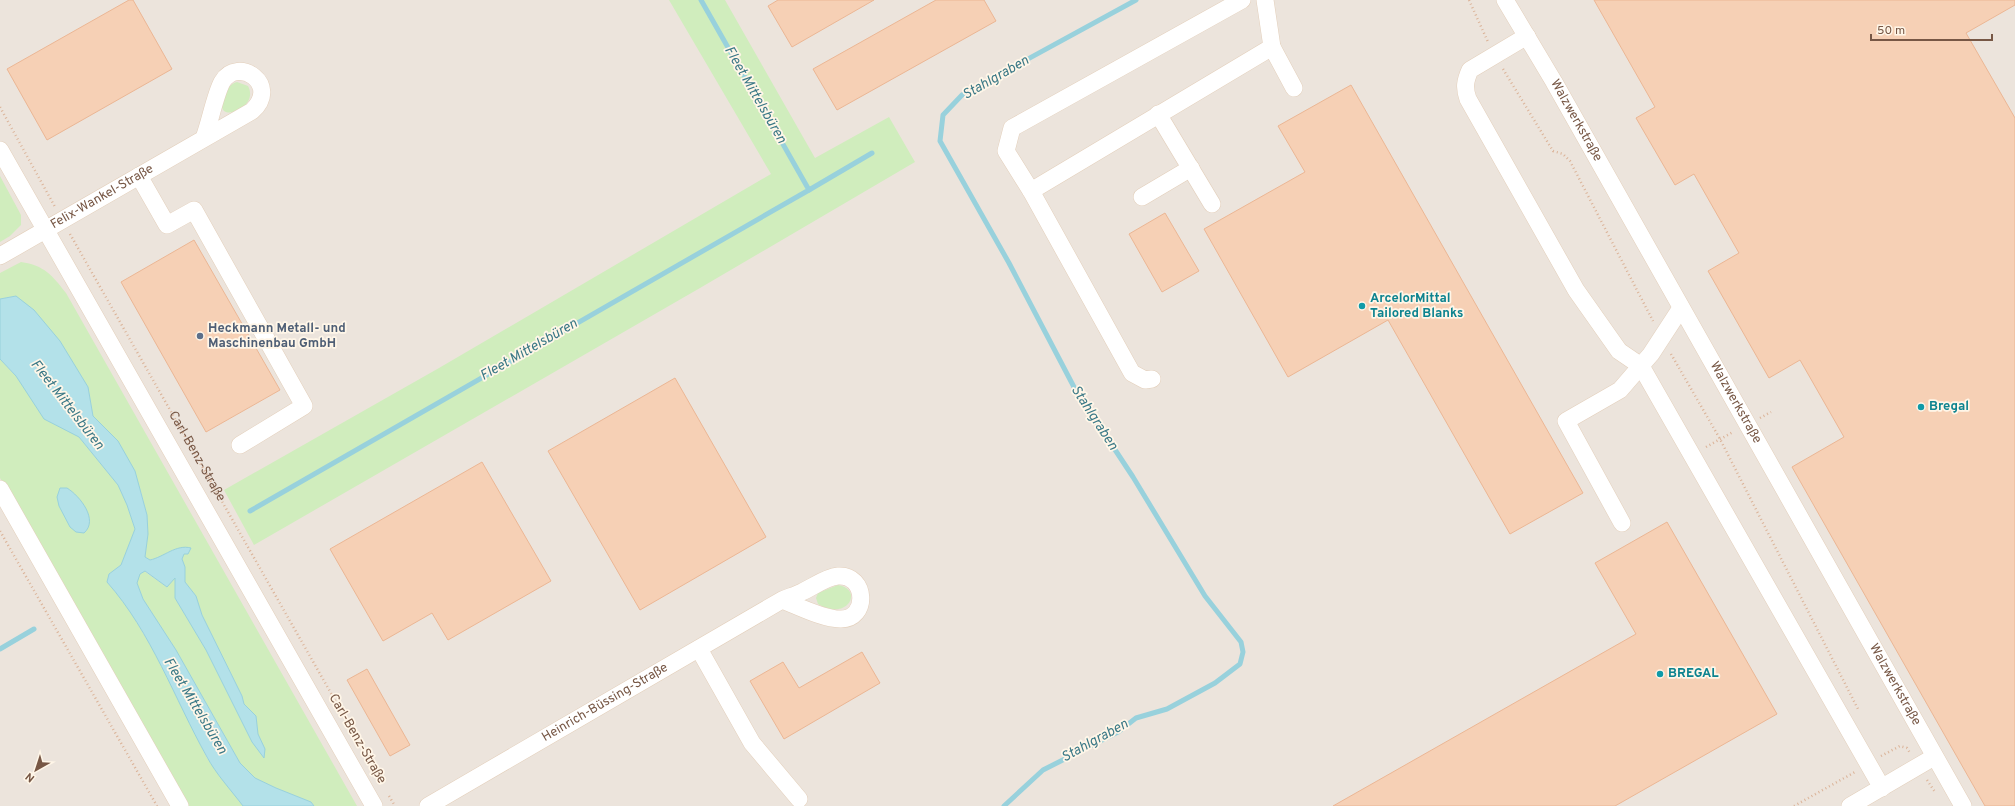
<svg xmlns="http://www.w3.org/2000/svg" width="2015" height="806" viewBox="0 0 2015 806" font-family="Overpass,sans-serif">
	<style>
		.industrial { fill: #ece4dc }
		.green { fill: #d0edbd }
		.water { fill: #b3e1e9; stroke: #98d1dc }
		.lines { fill: none; stroke-linecap: round; stroke-linejoin: round }
		.stream { stroke: #98d1dc; stroke-width: 5 }
		.building { fill: #f6d0b5; stroke: #ebb694 }
		.minor-casing { stroke: #e3cfbb; stroke-width: 18 }
		.path { stroke: #dbb398; stroke-width: 2.5; stroke-dasharray: 1 3; stroke-linecap: butt }
		.minor { stroke: #fff; stroke-width: 17 }
		.culture-dot { fill: #0f9aa8; stroke: #fff6e8; stroke-width: 1.5 }
		.service-dot { fill: #5c6f8a; stroke: #fff6e8; stroke-width: 1.5 }
		.labels { text-anchor: middle; dominant-baseline: central; stroke-width: 3.5; stroke-linejoin: round; paint-order: stroke }
		.street-label { font-size: 13px; fill: #775745; stroke: #fff6e8 }
		.culture-label { font-size: 13px; font-weight: bold; fill: #0d838f; stroke: #fff6e8; text-anchor: start }
		.service-label { font-size: 13px; font-weight: bold; fill: #4e5e75; stroke: #fff6e8; text-anchor: start }
		.water-label { font-size: 14px; font-style: italic; fill: #3a7886; stroke: #fff6e8 }
	</style>
	<rect width="100%" height="100%" fill="#fef3e0"/>
	<!-- industrial -->
	<rect class="industrial" x="0" y="0" width="2015" height="806"/>
	<!-- green -->
	<g class="green">
		<polygon points="669,0 725,0 815,158 889,117 915,162 700,288 254,545 224,490 439,368 771,174"/>
		<path d="M237 82 248 86C259 106 224 121 222 107 222 103 224 99 225 95 228 88 230 84 237 82Z"/>
		<polygon points="0,176 21,215 21,225 10,236 0,242"/>
		<path d="M21 262C44 265 53 276 66 293L357 806H314L311 802 276 788 255 778 240 763 176 650 143 599 137 583 139 574 144 571 167 587 175 577V598L206 650 252 742 265 749 258 734 256 716 244 704 242 696 202 615 196 596 185 582V567L182 559 184 554 175 549 158 558 150 560 145 557 148 534 147 515 141 492 118 441 93 416 88 387 16 296 0 299V273Z"/>
		<polygon points="0,359 64,428 79,437 118,485 127,505 135,529 121,565 109,574 107,582 127,606 159,660 207,758 243,806 188,806 0,478"/>
		<path d="M838 585C864 589 848 622 818 604L816 598 818 593Z"/>
	</g>
	<!-- water -->
	<g class="water">
		<path d="M16 296 34 310 60 341 88 387 93 416 118 441 135 471 147 515 148 534 145 557 150 560C164 557 176 544 191 548L188 554H184L182 559 185 567V582L196 596 202 615 242 696 244 704 256 716 258 734 265 749 264 758 252 742 206 650 175 598V578L167 587 145 571 140 574 137 583 143 599 176 650 240 763 255 778 276 788 311 802 314 806H243C231 790 216 774 207 757 174 698 152 633 107 582L109 574 121 565 135 529 127 505 118 485 79 437 44 419 16 376 0 359V299Z"/>
		<path d="M60 488H67C80 496 99 520 84 533L76 532 70 527 59 506 57 497Z"/>
	</g>
	<g class="lines">
		<!-- stream -->
		<g class="stream">
			<polyline points="809,190 872,153"/>
			<polyline points="250,511 809,190 701,0"/>
			<polyline points="0,649 34,629"/>
			<polyline points="1004,806 1043,770 1118,732 1136,718 1167,709 1215,683 1240,664 1243,652 1241,642 1205,596 1133,477 1075,389 1009,263 940,141 943,115 962,95 1136,0"/>
		</g>
	</g>
	<!-- building -->
	<g class="building">
		<polygon points="129,0 133,0 172,69 47,140 7,69"/>
		<polygon points="778,0 874,0 792,47 768,6"/>
		<polygon points="936,0 984,0 996,21 837,110 813,69"/>
		<polygon points="1594,0 2015,0 2015,5 1966,33 2015,118 2015,806 1985,806 1792,467 1844,437 1800,360 1769,378 1708,271 1739,253 1694,174 1675,185 1636,118 1655,107"/>
		<polygon points="1351,85 1583,493 1510,534 1388,320 1288,377 1204,229 1305,172 1278,126"/>
		<polygon points="1165,213 1199,271 1162,292 1129,234"/>
		<polygon points="194,240 280,390 206,432 121,282"/>
		<polygon points="675,378 766,537 640,610 548,451"/>
		<polygon points="482,462 551,581 448,640 432,613 383,641 330,549"/>
		<polygon points="1667,522 1777,714 1615,806 1333,806 1636,634 1595,563"/>
		<polygon points="862,652 880,683 784,739 750,681 783,662 799,688"/>
		<polygon points="367,669 410,745 390,756 347,680"/>
	</g>
	<g class="lines">
		<defs>
			<g id="minor">
				<path id="s2" d="M1505 0 1554 82 1963 806"/>
				<path d="M1527 36 1470 70C1465 81 1464 88 1468 99L1576 290 1619 351 1641 366 1882 788"/>
				<polyline points="1272,47 1294,88"/>
				<polyline points="1158,114 1212,204"/>
				<polyline points="0,150 374,806"/>
				<polyline points="139,176 167,225 194,210 304,406 240,445"/>
				<polyline points="1031,191 1272,47 1265,0"/>
				<polyline points="1142,197 1191,168"/>
				<path id="s3" d="M0 256 252 111C281 85 238 55 222 82 215 95 210 122 204 138"/>
				<polyline points="1152,379 1145,380 1132,373 1031,191 1006,151 1012,128 1242,0"/>
				<polyline points="0,489 180,806"/>
				<polyline points="1622,523 1566,421 1620,390 1651,354 1681,308"/>
				<polyline points="699,649 752,743 799,799"/>
				<path id="s4" d="M428 806 782 600C789 597 796 595 802 592 813 587 826 577 838 576 867 574 869 620 840 619 823 619 798 606 782 600"/>
				<polyline points="1850,806 1934,757"/>
			</g>
		</defs>
		<!-- minor casing -->
		<use href="#minor" class="minor-casing"/>
		<!-- path -->
		<g class="path">
			<polyline points="1469,0 1488,42"/>
			<polyline points="1503,69 1553,151 1563,154 1570,161 1653,321"/>
			<polyline points="0,107 55,207"/>
			<path id="s1" d="M70 234 365 753"/>
			<polyline points="1671,354 1720,439 1859,711"/>
			<polyline points="1760,418 1771,412"/>
			<polyline points="1706,447 1733,432"/>
			<polyline points="0,531 157,806"/>
			<polyline points="1881,756 1900,746 1907,748 1910,753"/>
			<polyline points="1927,780 1935,792"/>
			<polyline points="389,796 395,806"/>
			<polyline points="1794,806 1855,772"/>
		</g>
		<!-- minor -->
		<use href="#minor" class="minor"/>
	</g>
	<!-- markers -->
	<g class="culture-dot">
		<circle cx="1362" cy="306" r="4"/>
		<circle cx="1921" cy="407" r="4"/>
		<circle cx="1660" cy="674" r="4"/>
	</g>
	<circle class="service-dot" cx="200" cy="336" r="4"/>
	<g class="labels">
		<!-- street labels -->
		<g class="street-label">
			<text stroke="none"><textPath href="#s2" startOffset="140">Walzwerkstraße</textPath></text>
			<text stroke="none"><textPath href="#s3" startOffset="118">Felix-Wankel-Straße</textPath></text>
			<text stroke="none"><textPath href="#s2" startOffset="464">Walzwerkstraße</textPath></text>
			<text stroke="none"><textPath href="#s1" startOffset="256">Carl-Benz-Straße</textPath></text>
			<text stroke="none"><textPath href="#s2" startOffset="788">Walzwerkstraße</textPath></text>
			<text stroke="none"><textPath href="#s4" startOffset="205">Heinrich-Büssing-Straße</textPath></text>
			<text transform="translate(357 739) rotate(60)">Carl-Benz-Straße</text>
		</g>
		<!-- culture labels -->
		<g class="culture-label">
			<text x="1370" y="299">ArcelorMittal<tspan x="1370" dy="15">Tailored Blanks</tspan></text>
			<text x="1929" y="407">Bregal</text>
			<text x="1668" y="674">BREGAL</text>
		</g>
		<!-- service labels -->
		<g class="service-label">
			<text x="208" y="329">Heckmann Metall- und<tspan x="208" dy="15">Maschinenbau GmbH</tspan></text>
		</g>
		<!-- water labels -->
		<g class="water-label">
			<text transform="translate(996 78) rotate(-30)">Stahlgraben</text>
			<text transform="translate(755 95) rotate(60)">Fleet Mittelsbüren</text>
			<text transform="translate(529 350) rotate(-30)">Fleet Mittelsbüren</text>
			<text transform="translate(67 405) rotate(52)">Fleet Mittelsbüren</text>
			<text transform="translate(1094 418) rotate(57)">Stahlgraben</text>
			<text transform="translate(195 706) rotate(59)">Fleet Mittelsbüren</text>
			<text transform="translate(1095 741) rotate(-29)">Stahlgraben</text>
		</g>
	</g>
	<!-- north arrow -->
	<g transform="translate(36 770) rotate(219)" stroke="#fff6e8" stroke-width="3" paint-order="stroke">
	<path d="M0-3L7 15L0 10L-7 15Z" fill="#775745"/>
	<text y="-6" font-size="11" font-weight="bold" text-anchor="middle" fill="#775745">N</text>
	</g>
	<!-- scale -->
	<path d="M1871 34v6h121v-6" fill="none" stroke="#775745" stroke-width="2"/>
	<text x="1877" y="34" font-size="12" fill="#775745" stroke="#fff6e8" stroke-width="3" paint-order="stroke">50 m</text>
</svg>
